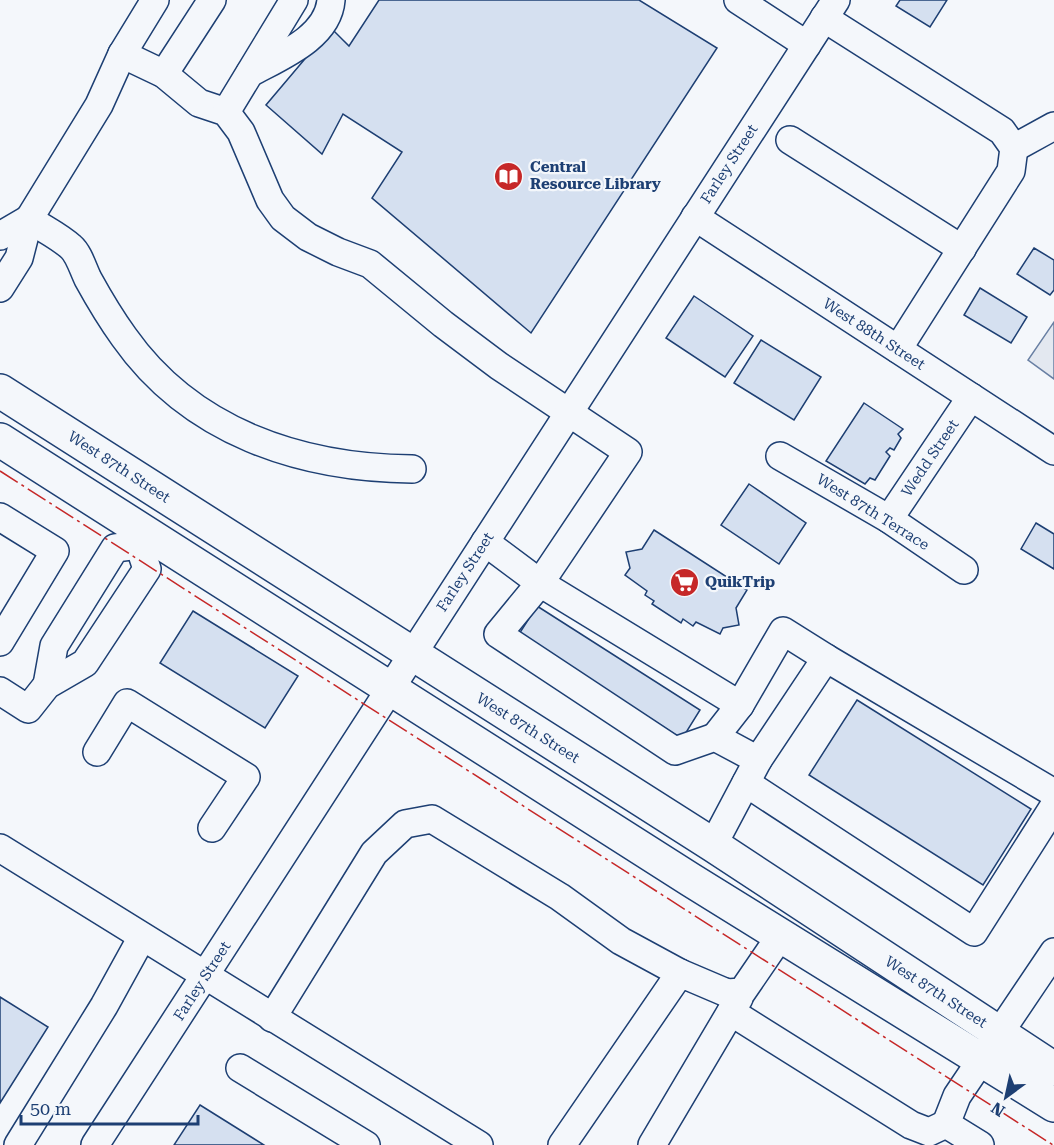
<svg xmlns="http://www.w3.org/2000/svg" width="1054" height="1145" viewBox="0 0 1054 1145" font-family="'Roboto Serif',serif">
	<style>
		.parking { fill: #e3e8f0; stroke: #687fa3; stroke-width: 1.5 }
		.building { fill: #d5e0f0; stroke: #1d3f73; stroke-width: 1.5 }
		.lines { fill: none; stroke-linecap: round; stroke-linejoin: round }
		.minor-casing { stroke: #1d3f73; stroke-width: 30 }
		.major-casing { stroke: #1d3f73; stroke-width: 36 }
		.minor { stroke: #f4f7fb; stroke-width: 27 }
		.major { stroke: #f4f7fb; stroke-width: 33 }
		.power { stroke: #c62828; stroke-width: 1.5; stroke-dasharray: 21 4.5 3 4.5; stroke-linecap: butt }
		.labels { text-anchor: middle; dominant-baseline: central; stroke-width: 4.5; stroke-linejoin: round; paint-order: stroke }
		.street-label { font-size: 15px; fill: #1d3f73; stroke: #f4f7fb }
		.poi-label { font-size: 15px; font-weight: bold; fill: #1d3f73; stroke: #f4f7fb; text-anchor: start }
	</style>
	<rect width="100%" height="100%" fill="#f4f7fb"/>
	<!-- parking -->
	<polygon class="parking" points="1054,322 1054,379 1028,360"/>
	<!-- building -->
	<g class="building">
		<polygon points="379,0 639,0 717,48 531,333 372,198 402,152 343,114 322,154 266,105 331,28 349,46"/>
		<polygon points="900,0 947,0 930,27 896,6"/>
		<polygon points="1034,248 1054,260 1054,290 1050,295 1017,274"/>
		<polygon points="980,288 1027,317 1011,343 964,315"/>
		<polygon points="694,296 753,336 725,377 666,338"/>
		<polygon points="761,340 821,377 794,420 734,383"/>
		<polygon points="864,403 903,429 898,434 901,438 894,450 890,448 886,452 890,456 875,480 870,478 865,484 826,461"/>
		<polygon points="749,484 806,523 779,564 721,525"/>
		<polygon points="1036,523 1054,534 1054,569 1021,549"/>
		<polygon points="654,530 747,590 736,608 739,625 723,628 720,634 696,622 693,626 683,619 681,623 652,604 654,601 645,595 647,591 625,575 630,568 626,552 642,549"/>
		<polygon points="537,606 700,710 682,739 519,634"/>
		<polygon points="193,611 298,676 265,728 160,663"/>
		<polygon points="857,700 1031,809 983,885 809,775"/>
		<polygon points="0,997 48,1027 0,1103"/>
		<polygon points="200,1105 264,1145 174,1145"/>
	</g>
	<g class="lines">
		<defs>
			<g id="minor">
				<polyline points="738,0 807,45"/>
				<polyline points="824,18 1002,131 1014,148 1011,171 898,349"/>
				<polyline points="122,54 164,74 199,103 226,112 241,132 270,200 283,218 308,237 338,252 370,264 443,324 499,366 628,452 540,583 740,705 715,737"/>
				<path d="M250 73C279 57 328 38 331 0"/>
				<polyline points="164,74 212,0"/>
				<polyline points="226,112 294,0"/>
				<polyline points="790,140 962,249"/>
				<polyline points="1014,148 1054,126"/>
				<polyline points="695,217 1054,451"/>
				<path d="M29 219C42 228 59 236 71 247 79 254 83 269 88 279 99 299 111 319 124 337 191 432 300 468 412 469"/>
				<polyline points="0,236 29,219"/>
				<polyline points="0,288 19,258 29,219 99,105 122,54 155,0"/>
				<polyline points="780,456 889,519 964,570"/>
				<polyline points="0,517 55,551 0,642"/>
				<polyline points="889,519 971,397"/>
				<polyline points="485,542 540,583 498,634 675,751 715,737 758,760 713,845"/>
				<polyline points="47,685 54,646 115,548 139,545"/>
				<polyline points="0,691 28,709 47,685 85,663 147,569 139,545"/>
				<polyline points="740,705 783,631 826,658"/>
				<polyline points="97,752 127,703 246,777 212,828"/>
				<polyline points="758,760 826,658 1054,793"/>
				<polyline points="746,783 974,932 1054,806"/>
				<polyline points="0,848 479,1145"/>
				<polyline points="731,1012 911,1125 929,1132 946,1124 980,1145"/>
				<polyline points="272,1018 374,853 405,824 432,819 560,897 621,941 680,973"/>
				<polyline points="240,1068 366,1145"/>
				<polyline points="946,1124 957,1096 1054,952"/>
				<polyline points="18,1145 104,1006 142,937"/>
				<polyline points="95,1145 836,0"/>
				<polyline points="562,1145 680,973 727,993 742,992 781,935"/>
				<polyline points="652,1145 739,998"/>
			</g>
			<g id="major">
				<polyline points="0,391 713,845 1054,1069"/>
				<polyline points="0,440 691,880 1054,1105"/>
			</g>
		</defs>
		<!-- minor casing -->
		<use href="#minor" class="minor-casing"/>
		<!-- major casing -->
		<use href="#major" class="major-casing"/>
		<!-- minor -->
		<use href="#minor" class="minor"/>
		<!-- major -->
		<use href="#major" class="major"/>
		<!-- power -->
		<polyline class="power" points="0,471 1053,1145"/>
	</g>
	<!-- icons -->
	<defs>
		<symbol id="library-disc" viewBox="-11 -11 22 22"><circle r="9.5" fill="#c62828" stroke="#f4f7fb"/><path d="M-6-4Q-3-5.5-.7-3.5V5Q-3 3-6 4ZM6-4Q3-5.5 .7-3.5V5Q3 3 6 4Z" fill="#fff"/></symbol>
		<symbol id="supermarket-disc" viewBox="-11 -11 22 22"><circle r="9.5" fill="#c62828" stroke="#f4f7fb"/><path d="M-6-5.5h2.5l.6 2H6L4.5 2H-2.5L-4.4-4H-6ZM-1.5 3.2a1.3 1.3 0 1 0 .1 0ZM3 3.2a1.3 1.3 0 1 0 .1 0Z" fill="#fff"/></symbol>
	</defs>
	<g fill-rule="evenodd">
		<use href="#library-disc" x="492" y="160" width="33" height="33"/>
		<use href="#supermarket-disc" x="668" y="566" width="33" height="33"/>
	</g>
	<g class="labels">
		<!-- street labels -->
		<g class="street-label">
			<text transform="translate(729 164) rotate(-57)">Farley Street</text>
			<text transform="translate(874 334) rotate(33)">West 88th Street</text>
			<text transform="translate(930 458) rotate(-56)">Wedd Street</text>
			<text transform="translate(119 467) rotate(33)">West 87th Street</text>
			<text transform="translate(873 512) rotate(32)">West 87th Terrace</text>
			<text transform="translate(465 572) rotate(-57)">Farley Street</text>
			<text transform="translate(528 728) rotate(32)">West 87th Street</text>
			<text transform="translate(202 981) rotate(-57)">Farley Street</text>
			<text transform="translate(936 992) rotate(33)">West 87th Street</text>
		</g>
		<!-- poi labels -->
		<g class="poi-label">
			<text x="530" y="167">Central<tspan x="530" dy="17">Resource Library</tspan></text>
			<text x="705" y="582">QuikTrip</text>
		</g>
	</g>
	<!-- north arrow -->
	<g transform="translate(1006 1097) rotate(213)" stroke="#f4f7fb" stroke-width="4.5" paint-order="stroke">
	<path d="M0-4.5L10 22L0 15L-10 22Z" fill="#1d3f73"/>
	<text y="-9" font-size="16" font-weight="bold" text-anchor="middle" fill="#1d3f73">N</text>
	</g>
	<!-- scale -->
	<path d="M21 1115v9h177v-9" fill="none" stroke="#1d3f73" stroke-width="3"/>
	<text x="30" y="1115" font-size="18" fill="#1d3f73" stroke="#f4f7fb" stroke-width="4.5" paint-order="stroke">50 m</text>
</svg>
